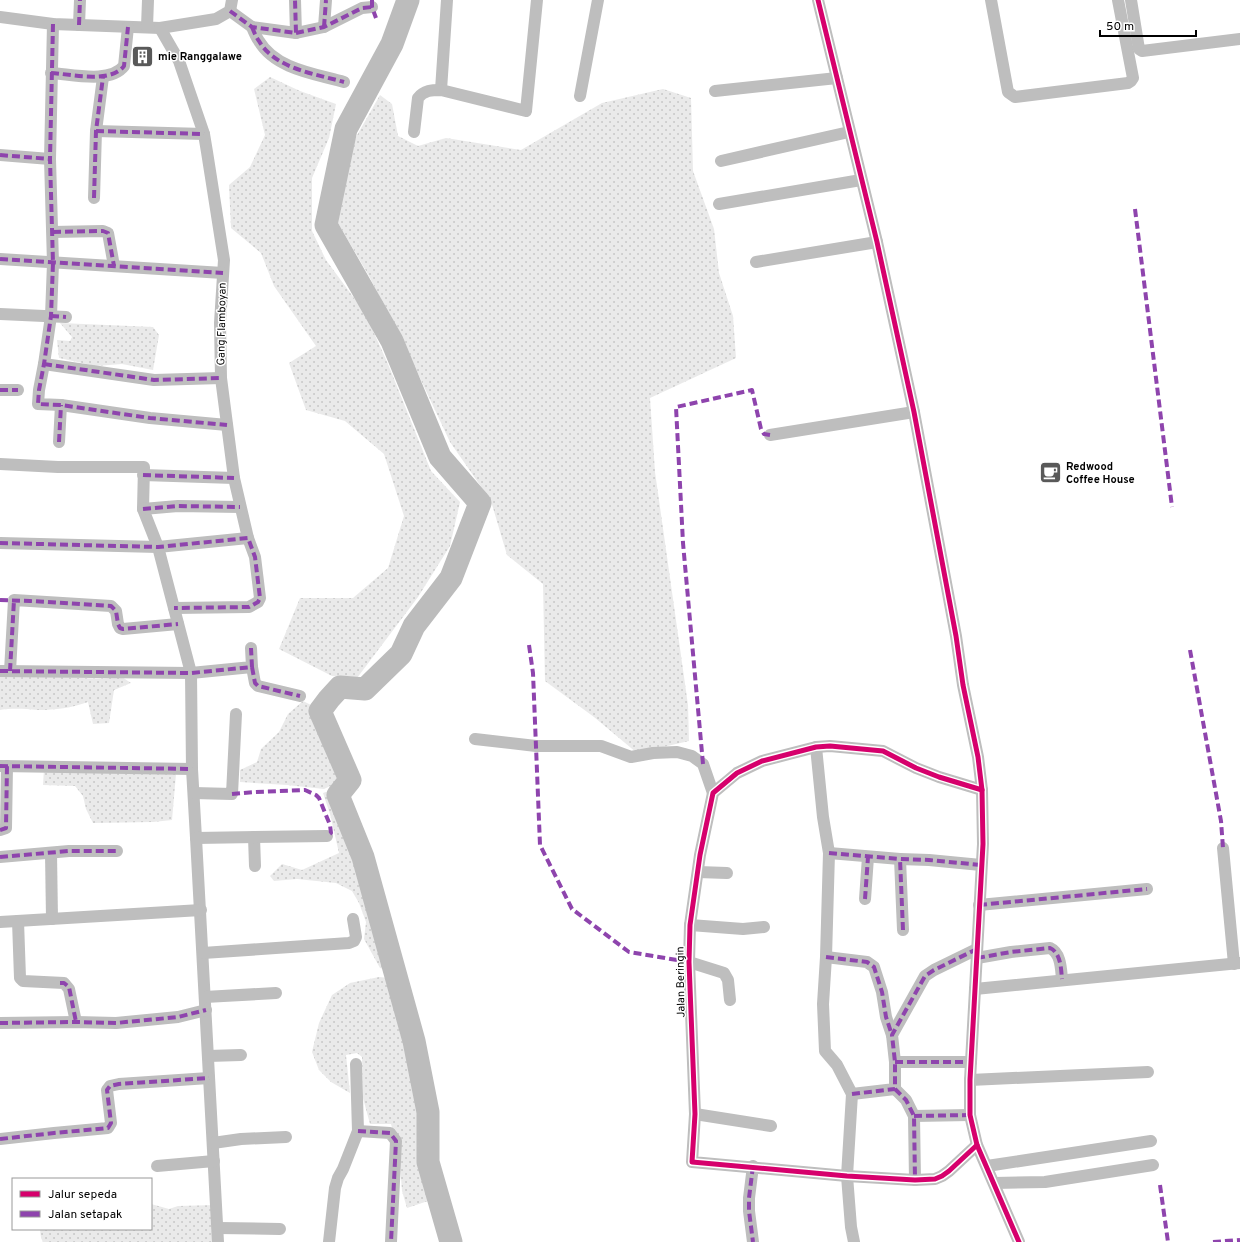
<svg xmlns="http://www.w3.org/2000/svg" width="1240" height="1242" viewBox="0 0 1240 1242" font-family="Overpass,sans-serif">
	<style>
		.park { fill: url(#park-dots) }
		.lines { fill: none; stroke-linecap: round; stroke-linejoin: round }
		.river { stroke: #bcbcbc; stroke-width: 23 }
		.minor { stroke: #bebebe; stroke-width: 12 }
		.quiet { stroke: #8e44ad; stroke-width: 4; stroke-dasharray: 8 4; stroke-linecap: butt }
		.cycleway-casing { stroke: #fff; stroke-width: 8 }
		.cycleway { stroke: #d6006c; stroke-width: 5 }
		.labels { text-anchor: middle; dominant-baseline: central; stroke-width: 3; stroke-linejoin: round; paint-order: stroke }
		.poi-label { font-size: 11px; font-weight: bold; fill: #000; stroke: #fff; text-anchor: start }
		.street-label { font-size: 11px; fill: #000; stroke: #fff }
	</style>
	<defs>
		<pattern id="park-dots" width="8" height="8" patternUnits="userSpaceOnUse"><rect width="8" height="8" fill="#eaeaea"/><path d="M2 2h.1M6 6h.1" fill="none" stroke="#c7c7c7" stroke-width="1.8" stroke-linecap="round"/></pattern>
	</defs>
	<rect width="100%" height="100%" fill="#fff"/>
	<!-- park -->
	<g class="park">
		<polygon points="270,77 300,91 336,104 329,138 312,178 312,231 326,260 365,313 388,364 431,471 460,502 450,546 418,597 357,678 332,676 279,649 300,598 353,598 388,568 404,516 384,454 345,421 306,410 289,363 316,346 274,286 261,253 231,228 229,185 250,167 265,135 254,89"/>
		<polygon points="663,89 691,98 693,171 714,229 719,273 733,316 736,358 650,398 655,472 688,705 689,741 637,753 594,717 545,681 543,584 507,555 491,501 450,442 412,361 369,276 338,223 352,144 380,95 392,104 398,136 418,146 446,138 521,150 602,103"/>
		<polygon points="60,323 153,327 159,335 153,370 122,364 96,366 59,358 57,340 70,341 72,337"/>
		<path d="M0 677C41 672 82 682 122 677L131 683 114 690 109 723 93 724 88 702C71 708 56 710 38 710 25 709 13 708 0 710Z"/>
		<polygon points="303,701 311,705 319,729 330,749 341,781 324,789 287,785 240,782 240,770 257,762 261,749 279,732 288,714"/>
		<polygon points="44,769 176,774 172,820 153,822 93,823 86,809 83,796 75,786 43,785"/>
		<polygon points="332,790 357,855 388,970 380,968 364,939 366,922 359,903 352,891 336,883 297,879 274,881 270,876 282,864 302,870 339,853 330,814 323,793"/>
		<polygon points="379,977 389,978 397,998 416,1073 422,1107 420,1156 424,1176 434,1199 407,1208 402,1191 399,1152 391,1124 370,1124 363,1098 362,1057 357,1053 346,1055 350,1093 331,1082 319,1070 312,1052 319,1023 332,995 350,983"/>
		<polygon points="151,1204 169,1209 178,1206 215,1205 214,1242 43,1242 41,1238 40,1229 151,1229"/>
	</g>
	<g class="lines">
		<!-- river -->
		<polyline class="river" points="408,0 392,44 346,129 326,225 392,341 440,457 480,503 451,578 414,626 401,654 365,689 340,687 329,699 320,711 350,780 338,795 363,857 414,1041 428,1112 428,1162 451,1242"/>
		<!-- minor -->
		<g class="minor">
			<polyline points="818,0 877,242 914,412 956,636 963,685 978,757 982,790 983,844 970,1080 970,1115 977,1145 1019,1242"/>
			<polyline points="991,0 1008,92 1015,97 1128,83 1131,81 1133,78 1118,0"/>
			<polyline points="1131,0 1139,49 1142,51 1240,39"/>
			<polyline points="230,11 252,27 296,33 295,0"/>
			<polyline points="0,17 53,24 160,28 216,19 230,11 232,0"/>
			<polyline points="53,24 50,159 53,263 51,316 44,364 39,390 38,404 61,405 150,418 227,425"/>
			<polyline points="79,25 80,0"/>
			<polyline points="147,27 148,0"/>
			<path d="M252 27C254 32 256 37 259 41 275 69 316 74 344 82"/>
			<polyline points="324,27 326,0"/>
			<polyline points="160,28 179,61 204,134 207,152 224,260 220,323 221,378 234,478 248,538 255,557 260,598 258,602 249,607 174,608"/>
			<polyline points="296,33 324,27 362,8 372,7"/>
			<path d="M51 73C71 74 110 84 124 66L128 27"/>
			<polyline points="441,90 447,0"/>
			<polyline points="715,91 837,78"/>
			<polyline points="580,96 598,0"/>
			<polyline points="96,131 204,134"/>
			<path d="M414 132 418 98C424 90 432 90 441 90L526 111 537 0"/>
			<polyline points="0,155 50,159"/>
			<polyline points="721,161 849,132"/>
			<polyline points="94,198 96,131 103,77"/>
			<polyline points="719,204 861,180"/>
			<polyline points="53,232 103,231 108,233 114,266"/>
			<polyline points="0,259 223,273"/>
			<polyline points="756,262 877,242"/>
			<polyline points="0,314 66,317"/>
			<polyline points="44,364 154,380 221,378"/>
			<polyline points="0,390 18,390"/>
			<polyline points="770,435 914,412"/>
			<polyline points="59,442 61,405"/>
			<polyline points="0,464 58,467 144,467 143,509 158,547 191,673 192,769 196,838 218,1242"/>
			<polyline points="143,475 234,478"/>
			<polyline points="143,509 178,506 240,507"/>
			<polyline points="0,543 158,547 248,538"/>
			<polyline points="252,667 255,683 258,686 300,696"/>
			<polyline points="0,671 191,673 252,667 251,648"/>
			<polyline points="10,671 14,600 111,606 116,611 118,624 120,628 123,629 178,624"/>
			<polyline points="475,739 536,746 601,746 631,757 653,753 677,752 692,756 703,764 713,793"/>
			<polyline points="816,747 823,817 829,853 826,957 823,1004 825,1051 837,1065 852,1094 847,1176 851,1227 854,1242"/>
			<polyline points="0,766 192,769"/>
			<polyline points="194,793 232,794 236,714"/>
			<polyline points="0,830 6,828 7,766"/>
			<polyline points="254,837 255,866"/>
			<polyline points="196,838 327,836"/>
			<polyline points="1223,848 1234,964"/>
			<polyline points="51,853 52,919"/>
			<polyline points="829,853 900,859"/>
			<polyline points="0,857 69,851 117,851"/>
			<polyline points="698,872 727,873"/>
			<polyline points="865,899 868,857"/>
			<polyline points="979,905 1147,889"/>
			<polyline points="18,921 20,978 23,981 64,983 69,989 76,1022"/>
			<polyline points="0,922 201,910"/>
			<polyline points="690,925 743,929 764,927"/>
			<polyline points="903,930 900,859 929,860 981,865"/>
			<polyline points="203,953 349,943 354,941 356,937 353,919"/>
			<polyline points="826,957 867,962 874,967 882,992 886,1017 892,1035"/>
			<path d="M977 958 1011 952 1050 948C1061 953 1061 969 1062 979"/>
			<polyline points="689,962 724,973 728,980 730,1000"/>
			<polyline points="975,989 1240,963"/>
			<polyline points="205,997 276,993"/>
			<polyline points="0,1023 76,1022 116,1023 178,1017 206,1010"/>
			<polyline points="208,1056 241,1055"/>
			<polyline points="895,1062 971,1062"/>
			<polyline points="970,1080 1148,1072"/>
			<polyline points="895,1089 906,1100 914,1116 915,1180"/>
			<polyline points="852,1094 895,1089 895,1062 892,1035 925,976 934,970 977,949"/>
			<polyline points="695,1114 771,1126"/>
			<polyline points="914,1116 970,1115"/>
			<polyline points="358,1131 390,1133 396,1141 391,1242"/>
			<polyline points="0,1139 54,1133 108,1128 111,1123 107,1090 110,1086 119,1084 209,1078"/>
			<polyline points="213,1143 241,1139 286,1137"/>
			<polyline points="977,1145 949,1171 942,1176 935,1179 915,1180 847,1176 692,1162 695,1114 689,962 690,925 700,855 713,793 737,773 762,761 816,747 830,746 883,751 916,768 939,777 982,790"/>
			<polyline points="157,1166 214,1161"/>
			<polyline points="753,1166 749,1198 749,1211 753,1242"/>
			<polyline points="987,1166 1151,1141"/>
			<polyline points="994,1183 1045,1182 1153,1165"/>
			<polyline points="218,1228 280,1229"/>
			<polyline points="329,1242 335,1188 338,1178 343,1169 358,1131 356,1064"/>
		</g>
		<!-- quiet -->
		<g class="quiet">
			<polyline points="372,0 372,7 376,18"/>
			<polyline points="230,11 252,27 296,33 295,0"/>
			<polyline points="53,24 50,159 53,263 51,316 44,364 39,390 38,404 61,405 150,418 227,425"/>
			<polyline points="79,25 80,0"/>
			<path d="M252 27C254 32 256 37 259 41 275 69 316 74 344 82"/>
			<polyline points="324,27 326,0"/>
			<polyline points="296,33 324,27 362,8 372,7"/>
			<path d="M51 73C71 74 110 84 124 66L128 27"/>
			<polyline points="96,131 204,134"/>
			<polyline points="0,155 50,159"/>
			<polyline points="94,198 96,131 103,77"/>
			<polyline points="1135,209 1172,507"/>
			<polyline points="53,232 103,231 108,233 114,266"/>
			<polyline points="0,259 223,273"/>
			<polyline points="51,316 66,317"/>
			<polyline points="44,364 154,380 221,378"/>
			<polyline points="0,390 18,390"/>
			<polyline points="59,442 61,405"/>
			<polyline points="143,475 234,478"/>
			<polyline points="143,509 178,506 240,507"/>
			<polyline points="0,543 158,547 248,538 255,557 260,598 258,602 249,607 174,608"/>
			<polyline points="0,600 30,601 111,606 116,611 118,624 120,628 123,629 178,624"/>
			<polyline points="529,645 533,673 540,845 572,909 629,952 689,962"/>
			<polyline points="1190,650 1221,821 1223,848"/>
			<polyline points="252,667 255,683 258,686 300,696"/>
			<polyline points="0,671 191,673 252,667 251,648"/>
			<polyline points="10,671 14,600"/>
			<polyline points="703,764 683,543 676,407 752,390 761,429 764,434 770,435"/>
			<polyline points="0,766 192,769"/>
			<polyline points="232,794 255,792 305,790 316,795 319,798 330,825 331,833 327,836"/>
			<polyline points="0,830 6,828 7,766"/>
			<polyline points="829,853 900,859"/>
			<polyline points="0,857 69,851 117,851"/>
			<polyline points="865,899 868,857"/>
			<polyline points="979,905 1147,889"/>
			<polyline points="903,930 900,859 929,860 981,865"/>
			<polyline points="826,957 867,962 874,967 882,992 886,1017 892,1035"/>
			<path d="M977 958 1011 952 1050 948C1061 953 1061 969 1062 979"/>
			<polyline points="60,983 64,983 69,987 76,1022"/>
			<polyline points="0,1023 76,1022 116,1023 178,1017 206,1010"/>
			<polyline points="895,1062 971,1062"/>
			<polyline points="895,1089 906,1100 914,1116 915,1180"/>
			<polyline points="852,1094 895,1089 895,1062 892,1035 925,976 934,970 977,949"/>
			<polyline points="914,1116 970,1115"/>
			<polyline points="358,1131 390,1133 396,1141 391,1242"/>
			<polyline points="0,1139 54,1133 108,1128 111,1123 107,1090 110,1086 119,1084 209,1078"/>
			<polyline points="753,1166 749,1198 749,1211 753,1242"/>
			<polyline points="1160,1185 1168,1242"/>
			<polyline points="1213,1242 1240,1240"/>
		</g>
		<defs>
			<g id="cycleway">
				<polyline points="818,0 877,242 914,412 956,636 963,685 978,757 982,790 983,844 970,1080 970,1115 977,1145 1019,1242"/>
				<polyline points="977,1145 949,1171 942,1176 935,1179 915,1180 847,1176 692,1162 695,1114 689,962 690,925 700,855 713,793 737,773 762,761 816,747 830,746 883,751 916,768 939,777 982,790"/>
			</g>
		</defs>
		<!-- cycleway casing -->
		<use href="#cycleway" class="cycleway-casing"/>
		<!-- cycleway -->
		<use href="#cycleway" class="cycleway"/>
	</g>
	<!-- icons -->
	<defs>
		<symbol id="building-square" viewBox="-11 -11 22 22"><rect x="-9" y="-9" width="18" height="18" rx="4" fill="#595959" stroke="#fff"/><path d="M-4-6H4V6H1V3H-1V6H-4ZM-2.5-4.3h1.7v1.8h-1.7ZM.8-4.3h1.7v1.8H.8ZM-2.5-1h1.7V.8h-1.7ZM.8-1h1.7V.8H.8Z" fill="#fff"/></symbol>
		<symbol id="cafe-square" viewBox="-11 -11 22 22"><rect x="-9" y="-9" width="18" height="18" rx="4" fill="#595959" stroke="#fff"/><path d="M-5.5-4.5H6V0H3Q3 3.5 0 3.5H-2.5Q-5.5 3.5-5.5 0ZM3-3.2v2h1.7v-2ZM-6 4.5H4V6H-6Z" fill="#fff"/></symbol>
	</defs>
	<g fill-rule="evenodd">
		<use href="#building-square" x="130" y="44" width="25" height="25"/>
		<use href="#cafe-square" x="1038" y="460" width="25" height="25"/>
	</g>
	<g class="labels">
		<!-- poi labels -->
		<g class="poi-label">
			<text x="158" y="57">mie Ranggalawe</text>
			<text x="1066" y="467">Redwood<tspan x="1066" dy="13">Coffee House</tspan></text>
		</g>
		<!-- street labels -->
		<g class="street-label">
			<text transform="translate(222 324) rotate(-89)">Gang Flamboyan</text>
			<text transform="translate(681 982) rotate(-91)">Jalan Beringin</text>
		</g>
	</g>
	<!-- legend -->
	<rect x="12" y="1178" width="140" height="52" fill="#ffffff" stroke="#999999"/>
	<rect x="20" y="1191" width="20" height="6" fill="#d6006c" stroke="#999999"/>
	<text x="48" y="1198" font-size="12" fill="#000000">Jalur sepeda</text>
	<rect x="20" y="1211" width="20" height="6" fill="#8e44ad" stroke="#999999"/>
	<text x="48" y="1218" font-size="12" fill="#000000">Jalan setapak</text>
	<!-- scale -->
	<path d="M1100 30v6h96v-6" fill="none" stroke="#000000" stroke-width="2"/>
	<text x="1106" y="30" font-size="12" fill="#000000" stroke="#ffffff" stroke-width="3" paint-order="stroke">50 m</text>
</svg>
